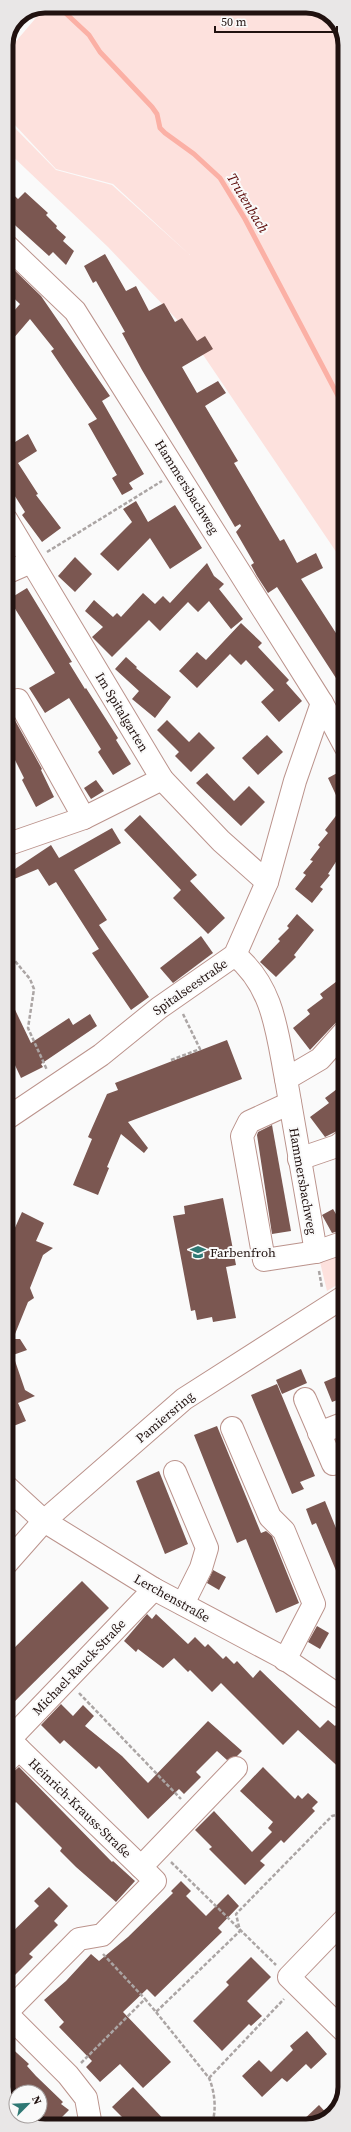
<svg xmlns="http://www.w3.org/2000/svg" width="351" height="2132" viewBox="0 0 351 2132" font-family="'Source Serif 4',serif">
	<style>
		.green { fill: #fde1dd }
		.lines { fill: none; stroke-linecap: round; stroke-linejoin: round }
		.stream { stroke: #fbb0a5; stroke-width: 5 }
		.building { fill: #7b5751 }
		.minor-casing { stroke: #bb938c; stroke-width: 24 }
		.path { stroke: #aba5a4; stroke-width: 2.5; stroke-dasharray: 4 2; stroke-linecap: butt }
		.minor { stroke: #fff; stroke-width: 22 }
		.labels { text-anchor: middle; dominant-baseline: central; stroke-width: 4; stroke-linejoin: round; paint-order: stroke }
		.street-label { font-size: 13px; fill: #211210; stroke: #fafafa }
		.poi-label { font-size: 13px; fill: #211210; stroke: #fafafa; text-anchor: start }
		.water-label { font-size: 14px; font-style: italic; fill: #580503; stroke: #fafafa }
		.rim { fill: none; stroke: #211210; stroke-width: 5 }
	</style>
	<rect width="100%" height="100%" fill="#fafafa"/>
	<!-- green -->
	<g class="green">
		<polygon points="46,6 306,6 336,23 345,41 345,565 185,328 108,247 6,150 6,133 13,126 56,170 112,185 190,255 113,184 56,169 13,123 6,130 6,53"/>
		<polygon points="345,1249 345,1280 327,1291 319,1258"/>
	</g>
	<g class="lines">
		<!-- stream -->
		<polyline class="stream" points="58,6 89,35 100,52 152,107 157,114 160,128 165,133 194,154 220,178 245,219 345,409"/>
	</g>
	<!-- building -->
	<g class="building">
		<polygon points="6,188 18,199 25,192 48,213 46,215 57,226 56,228 66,237 63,241 74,251 66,265 53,252 49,256 6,217"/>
		<polygon points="105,254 126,291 136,286 149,311 164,303 175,322 182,318 197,341 205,336 213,349 182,367 197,393 218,381 226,393 205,406 238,461 234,463 280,541 284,539 297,563 316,553 323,568 301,579 345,647 345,692 277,587 268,593 257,576 251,565 254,563 236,532 241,526 240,524 235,527 142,370 122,333 125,332 96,281 93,283 84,266"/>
		<polygon points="6,262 41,296 110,396 102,401 144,474 129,483 133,489 122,495 112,478 117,475 88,424 97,419 51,351 54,349 30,319 6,347 6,320 20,304 6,291"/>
		<polygon points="28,434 37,451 18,463 38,494 36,495 61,528 42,542 22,515 25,512 6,482 6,445 7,447"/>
		<polygon points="136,501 148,522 175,505 202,548 170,569 150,538 118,571 100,554 132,522 123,509"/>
		<polygon points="75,557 92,574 75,592 58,576"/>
		<polygon points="207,563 214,576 224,584 219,589 243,619 231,629 209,601 198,612 188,602 160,631 149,620 112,657 92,637 103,627 85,611 94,600 113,617 117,613 121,617 143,593 155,604 163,596 170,603"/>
		<polygon points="27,588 72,662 69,663 85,689 86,688 118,738 116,740 131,764 113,775 98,752 101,749 69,698 45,713 29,688 55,673 9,599"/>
		<polygon points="241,623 262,643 258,647 289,680 286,683 302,701 279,722 261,702 274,690 246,660 241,665 230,654 197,688 179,671 197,652 206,660"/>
		<polygon points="126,657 137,667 136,668 171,697 155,718 132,699 139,691 115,669"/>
		<polygon points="12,715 42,769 41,770 54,797 36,807 22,780 24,778 6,742 6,718"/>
		<polygon points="167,720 189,742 199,732 215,748 191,772 175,756 179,752 157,730"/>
		<polygon points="267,735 283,752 258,775 242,758"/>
		<polygon points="339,772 345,783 345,848 328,874 330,875 320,887 323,889 312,903 295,889 306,875 303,873 313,861 310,860 320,847 318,845 328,833 325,830 342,808 328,778"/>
		<polygon points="207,773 234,801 249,786 265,802 241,826 196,783"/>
		<polygon points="96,780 104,791 91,799 84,788"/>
		<polygon points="140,815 197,875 190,881 225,918 208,934 173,898 181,890 124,830"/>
		<polygon points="112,828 121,843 74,870 107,920 99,925 149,997 131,1010 92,953 99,949 56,882 49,886 38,869 7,882 6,880 6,875 51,845 59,858"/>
		<polygon points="297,914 314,930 294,955 296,957 276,977 260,962 280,941 278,939 289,928 287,926"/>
		<polygon points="201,936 213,953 173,983 160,968"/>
		<polygon points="345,975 345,1013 310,1050 293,1028 310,1014 307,1010 323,998 320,994"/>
		<polygon points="6,991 31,1043 69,1018 73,1025 90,1014 97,1026 41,1064 43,1067 21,1078 6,1046"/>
		<polygon points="227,1040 242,1079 128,1122 148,1148 144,1153 121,1134 107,1167 109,1168 98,1195 73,1185 92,1139 88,1137 107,1094 118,1090 115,1083"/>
		<polygon points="345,1083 345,1127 325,1137 310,1117 329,1103 325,1098"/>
		<polygon points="272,1125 291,1231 272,1234 257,1135 258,1132"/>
		<polygon points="223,1198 236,1265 226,1267 236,1318 213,1322 212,1317 197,1320 195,1310 191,1311 173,1216 185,1214 184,1206"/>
		<polygon points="333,1209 336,1214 345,1209 345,1229 332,1233 322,1215"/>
		<polygon points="22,1212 44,1223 36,1241 53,1248 43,1255 30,1288 34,1298 28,1302 13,1339 20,1339 27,1350 13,1355 25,1390 35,1396 18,1403 26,1421 6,1429 6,1248"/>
		<polygon points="301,1369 307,1383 282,1394 276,1380"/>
		<polygon points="345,1373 345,1397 332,1402 324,1382"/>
		<polygon points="277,1384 315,1476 300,1482 304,1489 292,1494 251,1395"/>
		<polygon points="217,1426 261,1533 266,1531 272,1536 299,1603 276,1613 246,1539 237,1543 194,1435"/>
		<polygon points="345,1436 345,1462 336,1440"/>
		<polygon points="159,1471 188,1544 165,1554 136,1481"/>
		<polygon points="325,1501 338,1533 345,1530 345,1592 316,1523 312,1525 306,1509"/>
		<polygon points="213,1570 226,1577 219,1590 207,1583"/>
		<polygon points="82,1581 109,1608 6,1710 6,1656"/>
		<polygon points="147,1614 152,1619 156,1614 188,1644 195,1637 205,1647 208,1644 223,1659 226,1656 234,1664 237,1661 253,1678 260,1670 320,1728 328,1720 335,1726 336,1725 345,1733 345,1773 298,1730 283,1745 221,1683 212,1692 190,1670 188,1672 174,1658 163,1668 138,1649 136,1652 124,1641"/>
		<polygon points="317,1626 329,1633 320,1649 308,1642"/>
		<polygon points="61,1704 73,1716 83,1705 94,1716 85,1726 122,1756 148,1783 208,1721 242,1751 237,1756 227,1760 217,1751 196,1772 201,1777 184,1794 179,1789 148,1819 99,1766 96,1769 64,1740 60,1744 41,1725"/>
		<polygon points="19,1767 112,1862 113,1861 135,1881 116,1902 76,1867 60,1851 62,1848 16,1802 14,1804 6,1796 6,1778"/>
		<polygon points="263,1767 295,1799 298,1795 302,1799 308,1793 318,1802 312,1808 315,1811 284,1843 281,1840 260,1861 265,1865 245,1885 209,1849 212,1847 195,1830 214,1811 252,1852 272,1832 268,1828 273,1822 240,1791"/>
		<polygon points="181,1881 191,1891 186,1896 206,1916 228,1894 239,1906 218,1928 222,1932 155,1997 147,1989 123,2012 171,2062 143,2088 120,2064 100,2082 86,2067 92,2061 59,2027 64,2022 44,2000 66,1981 91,1954 99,1961 128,1937 173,1893 171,1891"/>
		<polygon points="49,1887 68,1906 54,1921 58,1925 29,1954 33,1957 6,1984 6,1938 39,1906 34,1901"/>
		<polygon points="251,1957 271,1977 247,2001 262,2016 251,2026 249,2024 222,2051 193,2021 229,1985 226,1982"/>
		<polygon points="307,2031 327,2054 311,2069 306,2064 287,2082 282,2078 262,2097 242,2076 259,2060 271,2072 293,2050 290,2046"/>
		<polygon points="6,2043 29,2064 27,2066 36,2076 63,2102 61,2104 69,2110 62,2117 71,2126 41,2126 28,2116 40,2116 40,2092 16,2092 16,2104 10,2098 6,2091"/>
		<polygon points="133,2087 170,2126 132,2126 122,2117 112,2107"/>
		<polygon points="319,2105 329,2116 310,2126 297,2126"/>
	</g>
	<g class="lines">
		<defs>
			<g id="minor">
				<polyline points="6,245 75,311 322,703 345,746"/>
				<polyline points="6,519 162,779 221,841 267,882"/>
				<polyline points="6,573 31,562"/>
				<polyline points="18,700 84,818"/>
				<polyline points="6,845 84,818 162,779"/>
				<path d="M235 955C274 987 277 1033 286 1079"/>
				<polyline points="290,1103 249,1122 242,1136 264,1260 316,1252 345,1242"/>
				<polyline points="6,1119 101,1055 159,1008 235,955 267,882 295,781 322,703"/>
				<polyline points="299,1159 337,1146 345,1140"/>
				<polyline points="316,1252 286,1079 320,1059 345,1031"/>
				<polyline points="305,1399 333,1464"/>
				<polyline points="232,1428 270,1517 284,1531 314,1604 285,1660"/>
				<polyline points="319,1433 345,1423"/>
				<polyline points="175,1472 207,1548 201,1568 183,1604"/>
				<polyline points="6,1486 44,1521 154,1589 282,1657 345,1700"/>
				<polyline points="6,1564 44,1521 184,1399 345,1296"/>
				<polyline points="19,1749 141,1867"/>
				<polyline points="6,1762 19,1749 10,1739 154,1589"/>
				<polyline points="345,1919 289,1977 345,2032"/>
				<polyline points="6,2013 79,1939 102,1935 155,1881 141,1867 236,1768"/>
				<polyline points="6,2013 68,2075 86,2098 91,2126"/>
			</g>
		</defs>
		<!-- minor casing -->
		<use href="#minor" class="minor-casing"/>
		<!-- path -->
		<g class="path">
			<polyline points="310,6 335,21"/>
			<polyline points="10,35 29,13"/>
			<polyline points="47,552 162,481"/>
			<polyline points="6,670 11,682"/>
			<polyline points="6,946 10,955 30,979 34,989 28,1028 47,1070"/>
			<polyline points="171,1060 200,1049 183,1014"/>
			<polyline points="319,1271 322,1288"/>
			<polyline points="6,1590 14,1582"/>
			<polyline points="79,1693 181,1799"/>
			<polyline points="171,1862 276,1965"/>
			<polyline points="103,1954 145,1999"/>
			<path d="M156 2012 209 2078C215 2092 217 2112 211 2126"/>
			<polyline points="81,2063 145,1999 156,2012 240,1931 236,1914 332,1816 345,1813"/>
			<polyline points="209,2078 284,1999"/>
		</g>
		<!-- minor -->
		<use href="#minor" class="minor"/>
	</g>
	<!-- icons -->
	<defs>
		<symbol id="school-bare" viewBox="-9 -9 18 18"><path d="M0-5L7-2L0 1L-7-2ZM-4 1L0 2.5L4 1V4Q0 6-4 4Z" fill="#2f7874" stroke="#fafafa" stroke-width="2.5" paint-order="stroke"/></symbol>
	</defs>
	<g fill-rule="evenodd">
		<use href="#school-bare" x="187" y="1241" width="22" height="22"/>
	</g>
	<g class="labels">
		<!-- street labels -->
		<g class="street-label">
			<text transform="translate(187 487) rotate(58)">Hammersbachweg</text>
			<text transform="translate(122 712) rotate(59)">Im Spitalgarten</text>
			<text transform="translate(190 987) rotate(-35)">Spitalseestraße</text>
			<text transform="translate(303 1181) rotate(80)">Hammersbachweg</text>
			<text transform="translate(165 1417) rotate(-40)">Pamiersring</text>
			<text transform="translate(172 1598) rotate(29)">Lerchenstraße</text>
			<text transform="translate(79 1667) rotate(-46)">Michael-Rauck-Straße</text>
			<text transform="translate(80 1808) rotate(44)">Heinrich-Krauss-Straße</text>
		</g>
		<!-- poi labels -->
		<g class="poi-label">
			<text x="210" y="1252">Farbenfroh</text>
		</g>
		<!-- water labels -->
		<g class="water-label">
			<text transform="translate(248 203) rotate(59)">Trutenbach</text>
		</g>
	</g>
	<!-- crop -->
	<path d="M0 0H351V2132H0ZM45 13H306A32 32 0 0 1 338 45V2087A32 32 0 0 1 306 2119H45A32 32 0 0 1 13 2087V45A32 32 0 0 1 45 13Z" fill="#e9e7e7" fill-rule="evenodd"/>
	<path class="rim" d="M45 13H306A32 32 0 0 1 338 45V2087A32 32 0 0 1 306 2119H45A32 32 0 0 1 13 2087V45A32 32 0 0 1 45 13Z"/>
	<!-- north arrow -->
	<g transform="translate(28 2104) rotate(66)"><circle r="19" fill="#fafafa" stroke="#a39d9c"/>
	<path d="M0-3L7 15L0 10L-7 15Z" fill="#2f7874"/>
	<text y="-6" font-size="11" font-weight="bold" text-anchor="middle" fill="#211210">N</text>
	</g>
	<!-- scale -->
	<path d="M215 26v6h122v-6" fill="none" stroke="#211210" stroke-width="2"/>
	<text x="221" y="26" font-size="12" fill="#211210" stroke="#fafafa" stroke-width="3" paint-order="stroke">50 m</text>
</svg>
